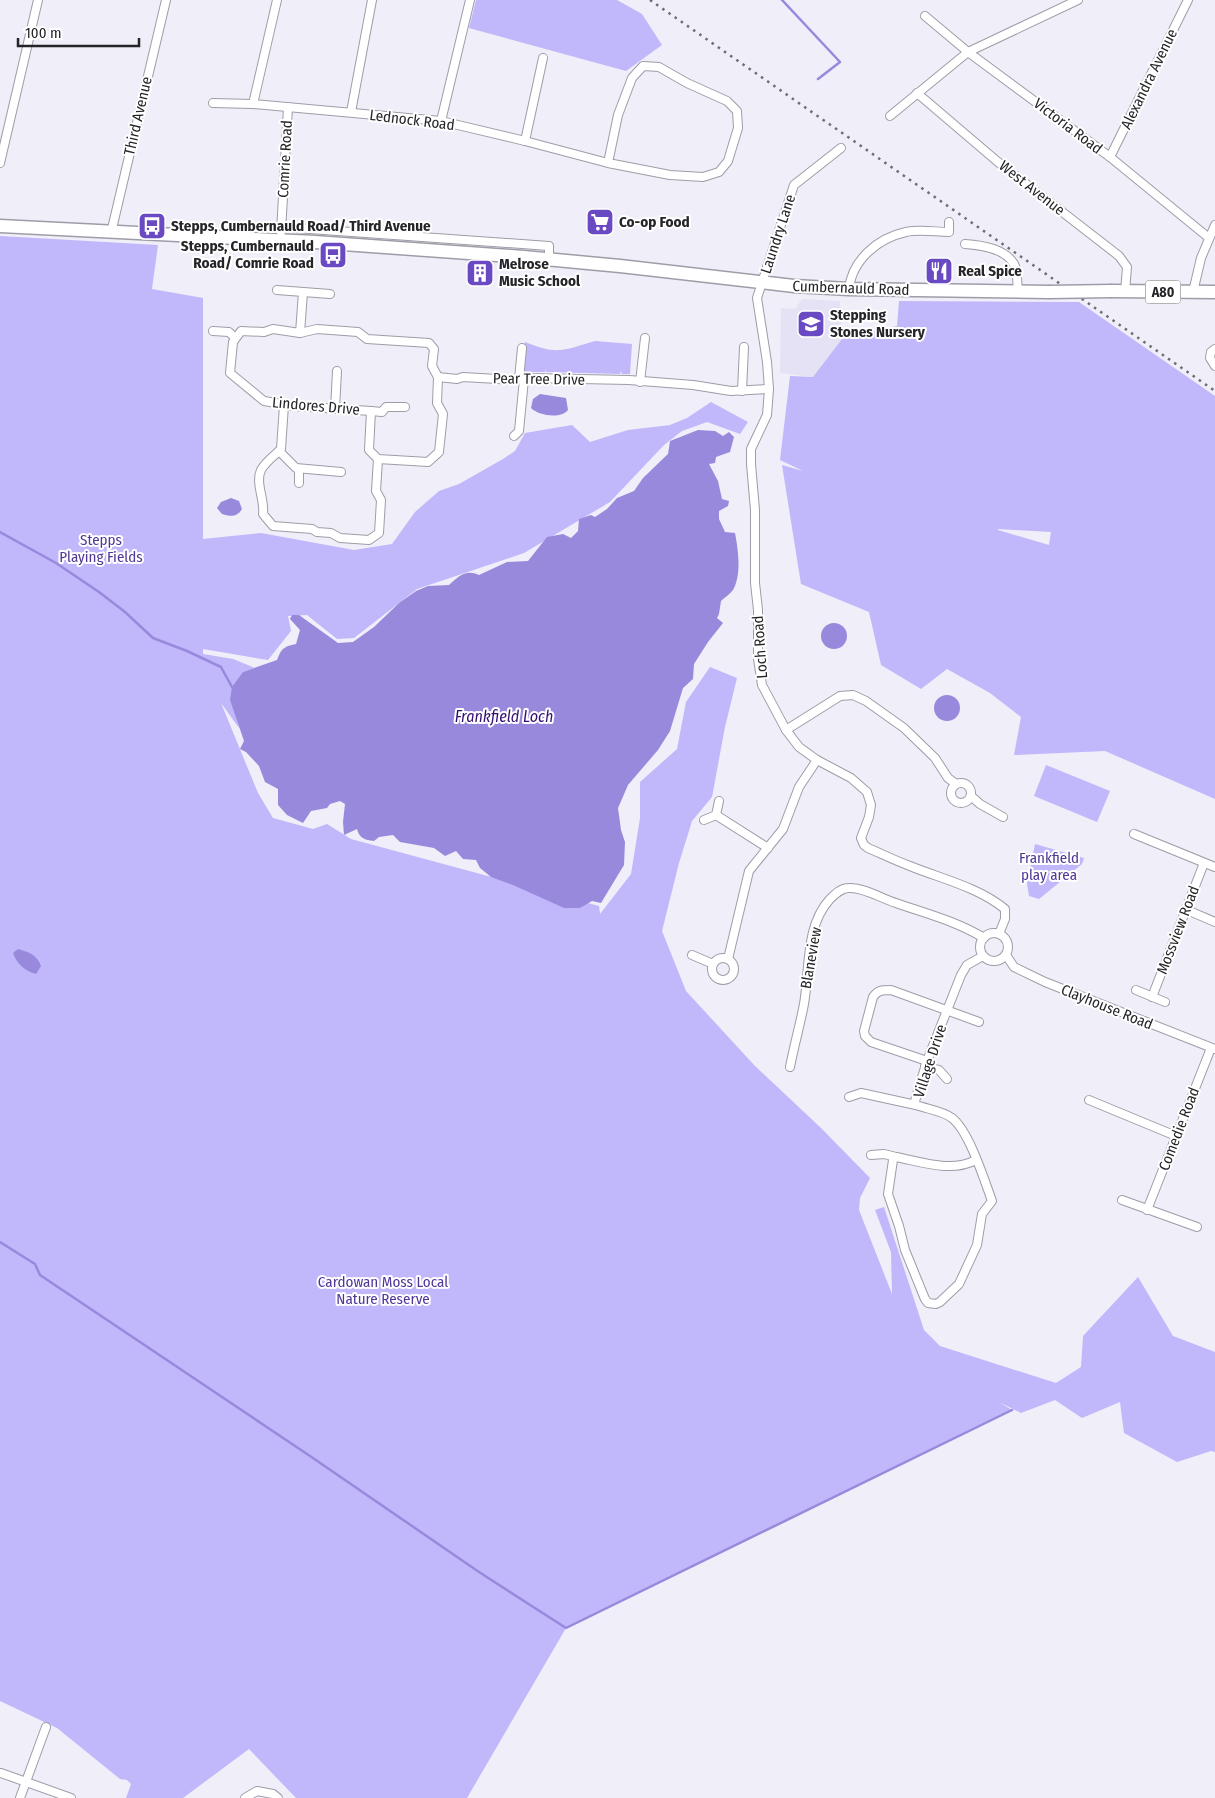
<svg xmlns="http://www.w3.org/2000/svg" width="1215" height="1798" viewBox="0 0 1215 1798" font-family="'Fira Sans Condensed',sans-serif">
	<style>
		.built { fill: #e4e2f4 }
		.green { fill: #c1b7fb; fill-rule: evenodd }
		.water { fill: #9889dc }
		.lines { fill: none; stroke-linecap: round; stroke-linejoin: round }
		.stream { stroke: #9889dc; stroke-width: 2.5 }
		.street-casing { stroke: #9e9da7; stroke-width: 10 }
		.primary-casing { stroke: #9e9da7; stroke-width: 15 }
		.street { stroke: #fff; stroke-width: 8 }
		.primary { stroke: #fff; stroke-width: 12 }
		.rail { stroke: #6d6d73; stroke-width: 2.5; stroke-dasharray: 2.5 5; stroke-linecap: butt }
		.primary-bridge-casing { stroke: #9e9da7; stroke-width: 15; stroke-linecap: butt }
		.primary-bridge { stroke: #fff; stroke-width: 12 }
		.labels { text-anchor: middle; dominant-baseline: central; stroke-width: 4; stroke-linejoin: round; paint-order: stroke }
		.shield { fill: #fff; stroke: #666669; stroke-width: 1 }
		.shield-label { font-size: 14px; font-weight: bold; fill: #252529 }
		.street-label { font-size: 15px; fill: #252529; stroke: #fff }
		.poi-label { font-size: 15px; font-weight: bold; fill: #252529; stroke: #fff; text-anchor: start }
		.park-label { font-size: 15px; fill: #503697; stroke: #fff }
		.water-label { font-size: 16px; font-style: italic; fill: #340f72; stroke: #fff }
	</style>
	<rect width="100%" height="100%" fill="#efeef9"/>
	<!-- built -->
	<polygon class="built" points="802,299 840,301 842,339 813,377 780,373 781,308 795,309"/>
	<!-- green -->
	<g class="green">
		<polygon points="476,0 617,0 642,14 662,45 626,71 469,28"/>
		<polygon points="0,236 158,245 152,289 203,298 203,539 261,533 354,550 392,544 415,512 439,491 459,484 503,459 515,451 525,433 572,425 590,442 628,430 670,425 687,418 711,402 748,422 740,434 707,422 682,431 664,445 610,502 524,553 417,589 354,638 337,639 307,615 288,616 291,631 268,660 203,649 203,654 233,659 255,668 243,672 237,719 239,728 221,703 258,793 273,818 313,829 327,824 351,839 599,906 600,914 631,874 640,818 640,782 677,749 686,702 710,667 737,678 725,727 712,797 692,821 679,863 662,931 686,991 755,1066 821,1128 870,1178 860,1198 859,1210 892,1294 891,1252 875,1210 884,1207 924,1330 940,1346 1056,1383 1081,1367 1083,1336 1138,1277 1173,1336 1215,1352 1215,1452 1211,1451 1177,1462 1124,1433 1120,1402 1082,1418 1055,1400 1021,1413 999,1402 1012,1410 566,1628 467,1798 296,1798 249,1749 183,1798 126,1798 131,1784 127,1780 120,1779 57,1728 0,1701"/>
		<path d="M899 301 1079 302 1215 396V799L1105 751 1014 755 1021 717 990 693 947 669 921 689 881 665 869 612 801 584 782 465 803 471 780 460 790 376 813 377 842 339 897 326ZM998 529 1051 532 1049 545 998 530Z"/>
		<path d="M595 341 632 344 630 374H622L621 371 620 374 546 372V369L545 372H522L525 342C558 355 561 351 595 341Z"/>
		<polygon points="1046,765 1110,791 1097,822 1034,796"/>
		<polygon points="1035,844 1084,858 1082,864 1039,899 1029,896 1027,884"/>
	</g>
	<!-- water -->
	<g class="water">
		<path d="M540 394 566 398 568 410C561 419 539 416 531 408L533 399Z"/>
		<path d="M698 430 715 431 723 436 729 432 734 437 730 452 716 457 715 463 709 464 718 481 722 499 729 501 728 506 719 511V519L725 532 735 533C738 549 742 574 733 590 730 594 724 598 721 601L719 614 717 618 723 623 708 642 694 664 693 679 683 688 670 731 658 750 628 785 618 808 621 830 625 842 624 865 601 903 592 901 580 908H564L513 885 491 877 480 868 476 860 463 859 456 851 445 856 434 848 400 842 393 835 379 837 374 841C365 840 359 838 357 829L344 835 343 822 345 804 340 801 330 804 327 808 311 811 303 823 287 815 278 805V789L265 782 259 766 246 752 240 749 244 741 230 700 232 687 243 672 277 660C282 648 283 647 296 644L300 630 290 619 292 615H299L338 643 353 642 374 627 399 603 416 591 428 586 449 585C459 576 466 569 479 575L507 562 528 561 547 537 563 534 571 538 578 531 579 519 591 515 595 517 607 509 617 498 634 491 643 478 668 454 670 441Z"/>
		<path d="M231 498 239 501 242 509C237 517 231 517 222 514L217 508 221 502Z"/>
		<circle cx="834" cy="636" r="13"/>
		<circle cx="947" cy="708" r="13"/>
		<path d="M18 949C29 952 37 955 41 966L36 974C25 971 17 964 13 953Z"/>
	</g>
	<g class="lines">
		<!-- stream -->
		<g class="stream">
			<polyline points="782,0 840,62 818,79"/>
			<polyline points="0,532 56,563 99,592 125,612 153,638 187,651 221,667 232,687"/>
			<polyline points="0,1242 35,1264 40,1275 310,1456 479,1572 566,1628 1012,1410"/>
		</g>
		<defs>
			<g id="street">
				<polyline points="925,16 968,52 1110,157 1209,238"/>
				<polyline points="917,93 998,162 1119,256 1127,267 1125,292"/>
				<polyline points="213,103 253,104 441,121 525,141 608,163 670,175 703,177 719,172 728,161 738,128 737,111 727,101 687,83 659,67 643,66 632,78 618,115 608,163"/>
				<polyline points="253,104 277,0"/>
				<polyline points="351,112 372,0"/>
				<polyline points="890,116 968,52 1078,0"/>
				<polyline points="441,121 470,0"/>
				<polyline points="525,141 543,58"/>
				<path d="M841 148 794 185 757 298 767 362 769 389 767 415 751 449V464L755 510V583L758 610V659L762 685 786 730 799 747 817 760 851 778 867 792 871 805 869 817 861 838 864 845 868 848C882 854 896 861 910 866 942 879 978 887 1005 909V919L999 934"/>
				<polyline points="1110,157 1188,0"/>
				<polyline points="0,163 38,0"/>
				<polyline points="281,227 549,246 549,259"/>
				<polyline points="281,232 288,107"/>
				<polyline points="111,233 166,0"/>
				<path d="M965 244C981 245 1005 248 1014 264 1018 271 1017 284 1018 292"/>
				<path d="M849 289C852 260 878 238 906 232 919 229 936 232 949 232V222"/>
				<polyline points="277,290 330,294"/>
				<polyline points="1193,292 1201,258 1215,225"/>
				<polygon points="273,329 300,333 317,329 358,332 367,339 429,343 434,349 432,366 438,377 437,403 443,414 439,452 428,462 378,459 369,450 371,411 294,406 264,401 230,373 233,342 241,331 264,332"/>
				<polyline points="213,331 229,332 235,338"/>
				<polyline points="300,333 303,292"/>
				<polyline points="1215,349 1211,352 1210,358 1215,366"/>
				<polyline points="438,377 457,379 463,377 514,380 531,378 629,380 693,385 731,391 769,389"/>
				<polyline points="519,379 522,348"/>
				<polyline points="640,382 645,338"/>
				<polyline points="742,391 744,347"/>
				<path d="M284 405 281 449C275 455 265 462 261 470 255 483 265 500 263 514L273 526 312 529 317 532 331 533 340 538 369 540 379 533 381 500 376 491 378 459"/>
				<polyline points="335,409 337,371"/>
				<polyline points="371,411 382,412 386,407 405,407"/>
				<polyline points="514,436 519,431 524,379"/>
				<polyline points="279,451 296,468 341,472"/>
				<polyline points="299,483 299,469"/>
				<polyline points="786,730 840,696 853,695 866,701 904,728 935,758 948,778 956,784"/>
				<circle cx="961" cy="793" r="10"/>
				<polyline points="971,796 980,804 1003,817"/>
				<polyline points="716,815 768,848"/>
				<polyline points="704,820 716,815 719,801"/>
				<polyline points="1134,834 1215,867"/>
				<polyline points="1187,910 1215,922"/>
				<circle cx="994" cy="947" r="14"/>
				<polyline points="692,955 713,964"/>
				<polyline points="1006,955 1014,967 1045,982 1215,1049"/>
				<circle cx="723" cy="969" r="11"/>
				<polyline points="728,959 749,871 783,829 799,787 817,760"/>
				<polyline points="1136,990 1165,1002"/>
				<polyline points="1152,997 1204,863"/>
				<path d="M927 1061 871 1042 865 1036 864 1031 873 997C878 990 882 990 891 990L979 1022"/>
				<polyline points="925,1066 939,1070 947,1079"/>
				<path d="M790 1067C794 1046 800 1025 804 1004 810 969 805 926 830 899 835 894 841 888 849 888 864 887 882 899 896 903 927 914 956 921 984 938"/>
				<polyline points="849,1097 861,1093 916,1105"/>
				<polyline points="1089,1100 1176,1136"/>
				<polyline points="871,1155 884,1154 896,1157"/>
				<path d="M976 1160C951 1173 922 1162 896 1157L893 1160 888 1194 899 1226 905 1250 925 1299 928 1303 936 1304 940 1302 959 1284 977 1245 982 1214 992 1201C984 1179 969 1131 952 1118 943 1111 927 1109 916 1105L915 1101 927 1061 961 975 967 965 983 956"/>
				<polyline points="1122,1200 1197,1227"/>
				<polyline points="1147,1210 1211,1048"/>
				<polyline points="1,1773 71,1798"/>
				<polyline points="20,1798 46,1727"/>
				<polyline points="245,1798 257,1791 273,1794 278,1798"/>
			</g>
			<g id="primary">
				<polyline points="0,226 315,242 524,257 620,266 794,286 849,289 1049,292"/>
				<polyline points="1112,291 1215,292"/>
			</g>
		</defs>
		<!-- street casing -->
		<use href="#street" class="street-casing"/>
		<!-- primary casing -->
		<use href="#primary" class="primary-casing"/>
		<!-- street -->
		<use href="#street" class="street"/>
		<!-- primary -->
		<use href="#primary" class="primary"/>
		<!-- rail -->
		<polyline class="rail" points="650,0 1215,391"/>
		<defs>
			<polyline id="primary-bridge" points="1049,292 1112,291"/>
		</defs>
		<!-- primary-bridge casing -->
		<use href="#primary-bridge" class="primary-bridge-casing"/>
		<!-- primary-bridge -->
		<use href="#primary-bridge" class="primary-bridge"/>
	</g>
	<!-- icons -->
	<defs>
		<symbol id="supermarket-square" viewBox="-11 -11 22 22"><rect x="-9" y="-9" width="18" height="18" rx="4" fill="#6a4ac2" stroke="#fff"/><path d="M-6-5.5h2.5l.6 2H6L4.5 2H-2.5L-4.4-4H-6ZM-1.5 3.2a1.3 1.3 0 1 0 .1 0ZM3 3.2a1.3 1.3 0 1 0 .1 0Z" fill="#fff"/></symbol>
		<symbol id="bus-square" viewBox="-11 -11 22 22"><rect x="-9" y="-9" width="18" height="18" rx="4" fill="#6a4ac2" stroke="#fff"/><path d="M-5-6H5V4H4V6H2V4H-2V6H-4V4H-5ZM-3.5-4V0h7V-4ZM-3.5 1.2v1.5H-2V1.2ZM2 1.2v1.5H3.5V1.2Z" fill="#fff"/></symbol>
		<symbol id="restaurant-square" viewBox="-11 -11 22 22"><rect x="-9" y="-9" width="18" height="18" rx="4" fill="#6a4ac2" stroke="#fff"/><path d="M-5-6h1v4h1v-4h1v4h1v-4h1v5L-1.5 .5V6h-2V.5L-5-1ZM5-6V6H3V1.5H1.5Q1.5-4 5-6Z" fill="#fff"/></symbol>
		<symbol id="building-square" viewBox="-11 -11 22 22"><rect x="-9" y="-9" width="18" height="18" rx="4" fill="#6a4ac2" stroke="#fff"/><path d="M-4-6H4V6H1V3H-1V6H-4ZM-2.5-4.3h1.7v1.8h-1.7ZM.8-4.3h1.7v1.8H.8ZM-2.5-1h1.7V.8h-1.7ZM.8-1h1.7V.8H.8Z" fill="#fff"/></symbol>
		<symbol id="school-square" viewBox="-11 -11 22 22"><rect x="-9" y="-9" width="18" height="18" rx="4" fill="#6a4ac2" stroke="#fff"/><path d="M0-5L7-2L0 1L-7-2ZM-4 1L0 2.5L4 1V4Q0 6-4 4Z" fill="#fff"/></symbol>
	</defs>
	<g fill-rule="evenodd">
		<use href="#supermarket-square" x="584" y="206" width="32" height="32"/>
		<use href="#bus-square" x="136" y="210" width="32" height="32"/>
		<use href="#bus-square" x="317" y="239" width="32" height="32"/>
		<use href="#restaurant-square" x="923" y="255" width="32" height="32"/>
		<use href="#building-square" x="464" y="257" width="32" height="32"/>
		<use href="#school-square" x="795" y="308" width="32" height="32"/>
	</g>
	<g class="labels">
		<!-- shield labels -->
		<rect class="shield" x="1145.5" y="280.5" width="35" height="23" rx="4"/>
		<g class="shield-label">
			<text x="1163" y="292">A80</text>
		</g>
		<!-- street labels -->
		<g class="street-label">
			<text transform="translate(1149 79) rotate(-64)">Alexandra Avenue</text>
			<text transform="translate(138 116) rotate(-77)">Third Avenue</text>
			<text transform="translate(412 120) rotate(7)">Lednock Road</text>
			<text transform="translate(1068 126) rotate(37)">Victoria Road</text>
			<text transform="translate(285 159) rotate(-87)">Comrie Road</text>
			<text transform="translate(1032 188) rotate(38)">West Avenue</text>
			<text transform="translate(778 234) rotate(-72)">Laundry Lane</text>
			<text transform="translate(851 288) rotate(2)">Cumbernauld Road</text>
			<text transform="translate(539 379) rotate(1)">Pear Tree Drive</text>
			<text transform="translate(316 406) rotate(5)">Lindores Drive</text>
			<text transform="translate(760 647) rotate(-94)">Loch Road</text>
			<text transform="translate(1178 930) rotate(-69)">Mossview Road</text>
			<text transform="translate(811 958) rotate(-80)">Blaneview</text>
			<text transform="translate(1107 1007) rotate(22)">Clayhouse Road</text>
			<text transform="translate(930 1061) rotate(-72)">Village Drive</text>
			<text transform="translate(1179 1129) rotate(-69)">Comedie Road</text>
		</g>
		<!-- poi labels -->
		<g class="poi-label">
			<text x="619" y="222">Co-op Food</text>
			<text x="171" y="226">Stepps, Cumbernauld Road/ Third Avenue</text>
			<text x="314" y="246" text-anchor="end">Stepps, Cumbernauld<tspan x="314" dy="17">Road/ Comrie Road</tspan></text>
			<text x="499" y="264">Melrose<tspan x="499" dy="17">Music School</tspan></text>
			<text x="958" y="271">Real Spice</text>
			<text x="830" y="315">Stepping<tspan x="830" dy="17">Stones Nursery</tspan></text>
		</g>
		<!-- park labels -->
		<g class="park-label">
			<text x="101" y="540">Stepps<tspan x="101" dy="17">Playing Fields</tspan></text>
			<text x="1049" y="858">Frankfield<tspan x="1049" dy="17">play area</tspan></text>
			<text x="383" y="1282">Cardowan Moss Local<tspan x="383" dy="17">Nature Reserve</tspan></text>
		</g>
		<!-- water labels -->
		<g class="water-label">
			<text x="504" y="716">Frankfield Loch</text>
		</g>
	</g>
	<!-- scale -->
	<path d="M18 38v8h121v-8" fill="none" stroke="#252529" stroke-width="2.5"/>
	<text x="25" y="38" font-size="15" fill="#252529" stroke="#ffffff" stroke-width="4" paint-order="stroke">100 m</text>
</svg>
